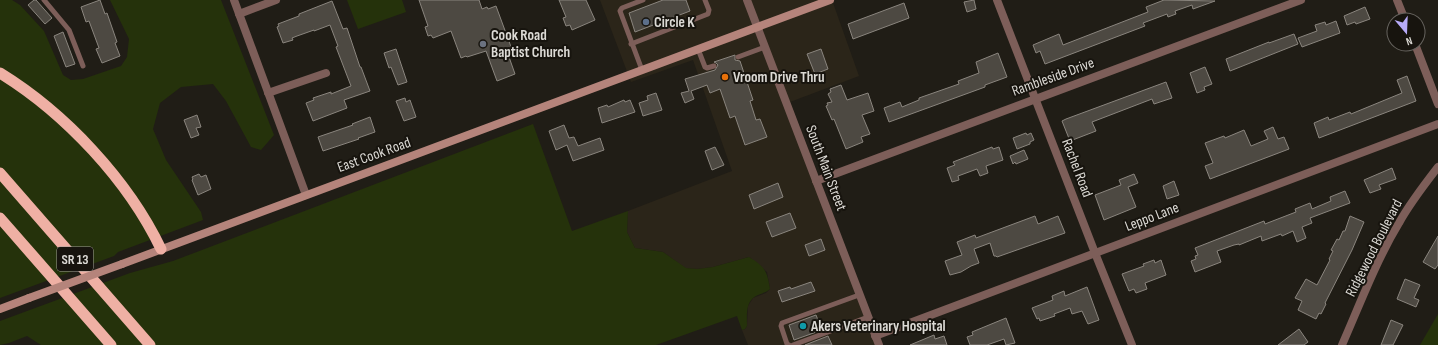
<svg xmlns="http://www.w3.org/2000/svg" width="1438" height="345" viewBox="0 0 1438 345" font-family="'Sofia Sans Condensed',sans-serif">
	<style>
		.built { fill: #2b2519 }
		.green { fill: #25320b }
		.building { fill: #4d4942; stroke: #8a857e }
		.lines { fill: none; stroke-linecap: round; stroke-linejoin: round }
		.service { stroke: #7d5e59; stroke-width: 5 }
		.minor { stroke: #7d5e59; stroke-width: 8 }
		.tertiary { stroke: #7d5e59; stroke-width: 8 }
		.secondary { stroke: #b5847b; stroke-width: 8 }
		.trunk { stroke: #efb0a4; stroke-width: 11 }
		.secondary-bridge { stroke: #b5847b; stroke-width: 8 }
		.service-dot { fill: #5c6f8a; stroke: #17140e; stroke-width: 1.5 }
		.worship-dot { fill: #6b7280; stroke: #17140e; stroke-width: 1.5 }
		.food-dot { fill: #e8710a; stroke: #17140e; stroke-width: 1.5 }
		.culture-dot { fill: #0f9aa8; stroke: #17140e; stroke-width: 1.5 }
		.labels { text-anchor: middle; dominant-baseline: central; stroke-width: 4; stroke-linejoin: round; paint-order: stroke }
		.shield { fill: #17140e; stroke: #a19f99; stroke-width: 1 }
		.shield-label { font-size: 14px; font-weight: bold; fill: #dcdad5 }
		.poi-label { font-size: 15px; font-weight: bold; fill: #dcdad5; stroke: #17140e; text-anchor: start }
		.street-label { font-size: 15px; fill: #dcdad5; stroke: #17140e }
	</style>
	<rect width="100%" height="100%" fill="#201d16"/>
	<!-- built -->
	<polygon class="built" points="600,0 832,0 859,76 790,102 882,345 748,345 742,330 745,329 747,326 748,306 753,298 766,293 770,289 767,272 749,257 713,267 697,269 685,268 663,252 635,248 627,232 628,211 732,171 693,60 631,82"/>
	<!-- green -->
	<g class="green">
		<polygon points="0,0 12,0 20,5 44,31 63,75 71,80 83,79 121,66 127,57 129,39 110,0 221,0 274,135 261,150 251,147 226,101 213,84 181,87 160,103 153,129 166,160 201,212 203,220 118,252 114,256 0,298"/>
		<polygon points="347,0 402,0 406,12 358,29"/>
		<path d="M533 124 572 231 628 211 627 232 635 248 663 252 686 268 697 269 713 267 749 257C765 267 767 270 770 289 766 293 761 293 756 296 745 302 747 316 747 326L745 329 742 330 737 316 656 345H41L27 336 9 343 0 345V321L130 273 173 261Z"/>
		<polygon points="1438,314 1438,345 1420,345"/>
	</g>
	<!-- building -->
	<g class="building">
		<polygon points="34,0 36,0 52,18 45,24 28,5"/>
		<polygon points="100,0 105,14 107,13 117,42 115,43 120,56 102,63 96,49 99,48 89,21 86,22 81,7"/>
		<polygon points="419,0 479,0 482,9 487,7 488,9 496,6 514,55 509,57 515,74 497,81 486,51 467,57 466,56 461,58 451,31 433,38 431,35 428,36 425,27 428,26"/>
		<polygon points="559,0 586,0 595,20 572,30 570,25 566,26 563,18 566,17"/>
		<polygon points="663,0 686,0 690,11 635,32 629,13"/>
		<polygon points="974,0 976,9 967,12 964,2"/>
		<polygon points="1164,0 1215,1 1193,9 1192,5 1175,11 1176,14 1168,17 1167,14 1143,23 1145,26 1045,64 1040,51 1036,53 1033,45 1059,34 1063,45 1148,12 1146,7"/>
		<polygon points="332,1 343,29 347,28 360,67 361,67 370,91 344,100 347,108 313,121 306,103 314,100 313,98 331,92 331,94 351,86 336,47 338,46 330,25 314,31 314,30 297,36 292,38 293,40 283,43 277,27 279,26 278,24 299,16 299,14"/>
		<polygon points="904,3 909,18 853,39 848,24"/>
		<polygon points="1365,7 1370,19 1356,24 1355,22 1347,25 1344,16"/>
		<polygon points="1336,21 1340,33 1302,47 1298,38 1317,31 1315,25 1325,22 1326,25"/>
		<polygon points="63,32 75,64 66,67 54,36"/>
		<polygon points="1294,34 1298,44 1230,71 1226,59 1269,42 1269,43"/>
		<polygon points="396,49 407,82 398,85 391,67 389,68 384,53"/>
		<polygon points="821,49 828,69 815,74 807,54"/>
		<polygon points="998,53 1007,77 985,85 985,87 889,122 884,108 900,102 902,107 919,100 919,98 959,84 958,81 979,73 976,62"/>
		<polygon points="735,55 735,60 740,61 753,100 750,101 756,120 760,119 767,137 745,145 735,116 730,118 720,89 710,93 707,85 691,91 694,99 685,103 681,93 689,91 685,79 715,70 718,65 716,63 714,62"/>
		<polygon points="1205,67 1212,84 1204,87 1205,90 1197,93 1190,73"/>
		<polygon points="1407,76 1416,101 1319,138 1314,123 1328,117 1329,120 1350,112 1351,114 1402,93 1397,80"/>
		<polygon points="1166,82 1172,98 1154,104 1152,99 1092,122 1096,131 1070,141 1062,121 1066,119"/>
		<polygon points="841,85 847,100 868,93 874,111 862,115 870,134 861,137 863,142 846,149 834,119 832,120 826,106 828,105 827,103 832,102 828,94 831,92 830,89"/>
		<polygon points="656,93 662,110 643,116 639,103 648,100 647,96"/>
		<polygon points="405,98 406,102 410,100 416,117 404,121 396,101"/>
		<polygon points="624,100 625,102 630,100 635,112 602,123 598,108 607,105 608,107"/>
		<polygon points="197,115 201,127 196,128 199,135 191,138 184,120"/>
		<polygon points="370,117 375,132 358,138 359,139 323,151 318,137 353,125 352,124"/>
		<polygon points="564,125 569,138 574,137 578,146 600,138 604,150 573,161 567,145 556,150 549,131"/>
		<polygon points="1273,127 1278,139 1284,137 1289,149 1210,179 1205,166 1213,163 1205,143 1224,136 1225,138 1244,130 1251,146 1268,139 1264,131"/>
		<polygon points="1026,133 1027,135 1031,133 1034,140 1030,142 1030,144 1017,149 1013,138"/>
		<polygon points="715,147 724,165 712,170 705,151"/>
		<polygon points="992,147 993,149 999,147 1003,160 986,166 988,173 980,176 977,169 958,176 959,180 952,182 947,168 955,165 953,162"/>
		<polygon points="1024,150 1028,159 1016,164 1015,162 1013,164 1010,156"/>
		<polygon points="1392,168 1396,179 1379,185 1381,189 1370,193 1364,180"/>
		<polygon points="199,174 201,177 206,175 211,189 198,195 192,180 193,179 192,177"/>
		<polygon points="1134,174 1138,183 1128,187 1136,207 1104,220 1095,195 1121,185 1119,180"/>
		<polygon points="1174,181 1179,195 1167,199 1163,186"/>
		<polygon points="778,183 783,197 754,209 749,195"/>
		<polygon points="1345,191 1350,203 1310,218 1312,223 1302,227 1306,238 1297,242 1293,231 1282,236 1281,234 1262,241 1261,236 1239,245 1239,244 1234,245 1217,251 1221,262 1195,272 1191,261 1196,259 1195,256 1198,255 1195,248 1264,221 1265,224 1296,212 1295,209 1310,203 1312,209 1331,201 1330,197"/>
		<polygon points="790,213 796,228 772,237 766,222"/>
		<polygon points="1035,216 1038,224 1058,216 1065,233 997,257 996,256 994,256 990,243 974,249 979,263 971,266 961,272 950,275 945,261 962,255 957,242 975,235 976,238"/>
		<polygon points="1350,216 1364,222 1352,250 1325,303 1326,304 1321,314 1319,313 1316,319 1298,310 1302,301 1295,298 1306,279 1317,285 1330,260 1329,259 1333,251 1331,250 1337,239 1339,240 1343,231 1345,231"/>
		<polygon points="1438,236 1438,265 1435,269 1423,262"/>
		<polygon points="821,239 825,250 809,256 805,245"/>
		<polygon points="1154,260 1155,263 1161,260 1166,275 1145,283 1147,289 1136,293 1134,289 1129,291 1122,274 1144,266 1143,264"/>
		<polygon points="1405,279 1420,285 1414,298 1419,300 1416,307 1397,299"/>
		<polygon points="811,282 815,291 782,302 778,291 790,287 791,289"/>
		<polygon points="1087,287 1099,320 1088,324 1082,311 1072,314 1070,308 1054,314 1055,316 1040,321 1039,318 1037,319 1032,308 1053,300 1052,296 1064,291 1065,296"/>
		<polygon points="816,315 822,330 794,340 789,325"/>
		<polygon points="1006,318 1015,343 1006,345 1004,339 987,345 970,345 967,337 973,335 972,332"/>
		<polygon points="1391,320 1403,325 1393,345 1381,345"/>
		<polygon points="1299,329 1308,342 1304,345 1278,345"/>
		<polygon points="934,335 935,339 944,336 947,345 910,345"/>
		<polygon points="828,336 832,345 805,345"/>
	</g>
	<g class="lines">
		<!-- service -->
		<g class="service">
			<polyline points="44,0 69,30 83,66"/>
			<polyline points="631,44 708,14 709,10 705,0"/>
			<polyline points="698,49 705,67 707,68 714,66"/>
			<polyline points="738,57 765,47"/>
			<polyline points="642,70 620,11 622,8 643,0"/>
			<polyline points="789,345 787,344 781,326 782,323 859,295"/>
			<polyline points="793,345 868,317"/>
		</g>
		<!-- minor -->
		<g class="minor">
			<polyline points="234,0 306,195"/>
			<polyline points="997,0 1095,253 1132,345"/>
			<polyline points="1397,0 1405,20"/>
			<polyline points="239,14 276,0"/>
			<polyline points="1415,44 1438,104"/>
			<polyline points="268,93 326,73"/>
			<polyline points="816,181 1301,0"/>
			<polyline points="875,336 1438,124"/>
			<path d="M1342 345C1360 304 1376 261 1399 223 1410 203 1424 185 1438 167"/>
		</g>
		<!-- tertiary -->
		<polyline class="tertiary" points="747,0 879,345"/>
		<!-- secondary -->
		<g class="secondary">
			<polyline points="122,264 830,0"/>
			<polyline points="0,309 29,298"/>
		</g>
		<!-- trunk -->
		<g class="trunk">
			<path d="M0 73C65 113 128 180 161 249"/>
			<polyline points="0,173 150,345"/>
			<polyline points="0,218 111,345"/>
		</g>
		<!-- secondary-bridge -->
		<polyline class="secondary-bridge" points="29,298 122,264"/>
	</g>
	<!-- markers -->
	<circle class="service-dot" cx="646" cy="22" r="4"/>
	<circle class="worship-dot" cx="483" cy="44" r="4"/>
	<circle class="food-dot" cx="725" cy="77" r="4"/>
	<circle class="culture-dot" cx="803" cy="326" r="4"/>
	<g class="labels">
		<!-- shield labels -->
		<rect class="shield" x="57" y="247" width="36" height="24" rx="3"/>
		<g class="shield-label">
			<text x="75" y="259">SR 13</text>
		</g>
		<!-- poi labels -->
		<g class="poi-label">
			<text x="654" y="22">Circle K</text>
			<text x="491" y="35">Cook Road<tspan x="491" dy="17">Baptist Church</tspan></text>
			<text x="733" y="77">Vroom Drive Thru</text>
			<text x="811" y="326">Akers Veterinary Hospital</text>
		</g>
		<!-- street labels -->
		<g class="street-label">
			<text transform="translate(1053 77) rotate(-20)">Rambleside Drive</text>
			<text transform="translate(374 155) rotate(-20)">East Cook Road</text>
			<text transform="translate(826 168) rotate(69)">South Main Street</text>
			<text transform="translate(1077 168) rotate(69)">Rachel Road</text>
			<text transform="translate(1152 217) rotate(-21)">Leppo Lane</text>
			<text transform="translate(1374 248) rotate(-63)">Ridgewood Boulevard</text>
		</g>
	</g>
	<!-- north arrow -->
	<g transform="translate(1406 32) rotate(161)"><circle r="19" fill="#17140e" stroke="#66635e"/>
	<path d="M0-3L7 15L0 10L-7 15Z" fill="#b7abf8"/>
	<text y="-6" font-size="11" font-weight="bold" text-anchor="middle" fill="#dcdad5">N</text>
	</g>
</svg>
